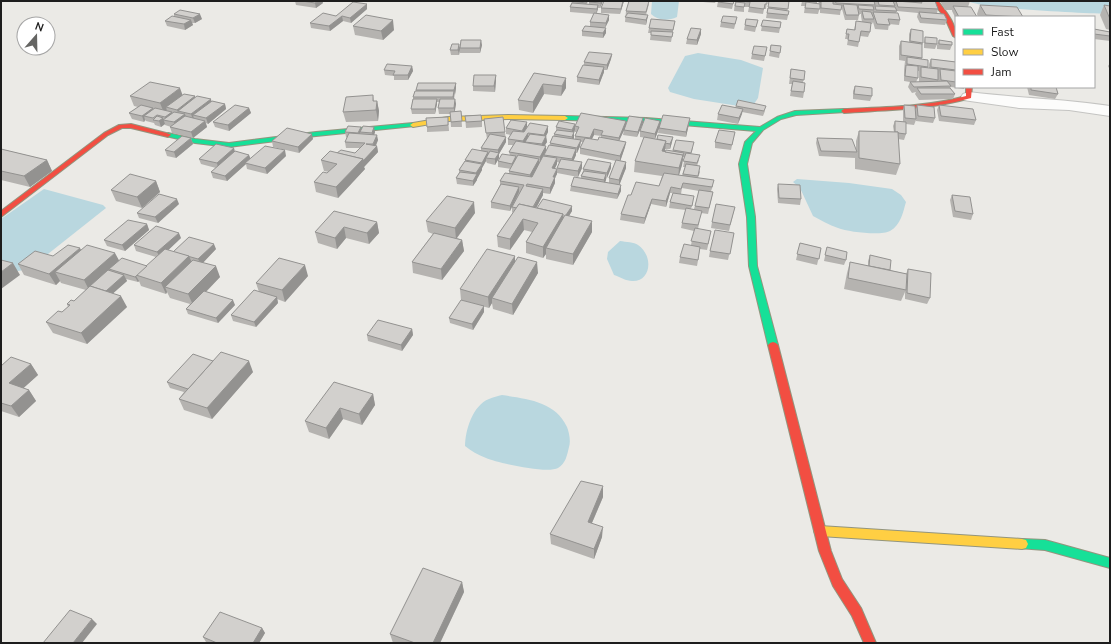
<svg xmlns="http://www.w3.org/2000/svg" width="1111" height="644" viewBox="0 0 1111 644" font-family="'Nunito Sans',sans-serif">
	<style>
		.water { fill: #b9d7df }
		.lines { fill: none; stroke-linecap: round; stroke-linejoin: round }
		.street-casing { stroke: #c4c4c2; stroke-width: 2 }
		.fast-casing { stroke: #93957e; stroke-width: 2 }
		.slow-casing { stroke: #93957e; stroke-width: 2 }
		.jam-casing { stroke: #93957e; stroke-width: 2 }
		.street { fill: #fcfcfb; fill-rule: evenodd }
		.fast { fill: #16e098; fill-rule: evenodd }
		.slow { fill: #ffcf43; fill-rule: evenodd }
		.jam { fill: #f24e42; fill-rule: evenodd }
		.wall { fill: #b5b3b0; fill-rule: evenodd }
		.shaded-wall { fill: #939290 }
		.building { fill: #d2d0cd; stroke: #939290 }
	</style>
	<rect width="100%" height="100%" fill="#ebeae6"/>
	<!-- water -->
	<g class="water">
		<path d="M652 1H679L677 17C668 21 658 21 651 14Z"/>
		<path d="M968 1H1110V14C1088 13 980 9 968 1Z"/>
		<polygon points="698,53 741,60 763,68 758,98 754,104 745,107 694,99 670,92 668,88 685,56"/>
		<path d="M797 179 849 183 892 189 901 195 906 202C903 212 901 225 890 231 881 236 848 232 838 228 829 225 821 220 813 216L800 188 793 182Z"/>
		<polygon points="44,189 103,205 106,208 29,269 18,271 1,266 1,219"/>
		<path d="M620 241C626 242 634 242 638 245 654 256 651 282 632 281 626 281 620 277 614 275L607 259 608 252Z"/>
		<path d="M502 395C527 399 555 401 567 427 569 432 571 441 569 447 567 455 566 463 558 468 547 474 498 463 486 458 478 455 471 451 465 446 465 430 473 405 489 399 493 397 498 396 502 395Z"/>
	</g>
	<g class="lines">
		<defs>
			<path id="street" d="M969 92C1016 98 1063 99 1110 106V116L1069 110 1019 108 963 100 961 97 963 94Z"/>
			<g id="fast">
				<polygon points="844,109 847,111 846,112 796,115 781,119 763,130 752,143 747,164 755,217 757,266 778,345 776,347 770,347 768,345 749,266 747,217 739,164 745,142 756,131 646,122 565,120 562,118 565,116 646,118 760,127 777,117 795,111"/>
				<polygon points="413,123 416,125 415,126 316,136 229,147 195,143 166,136 165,135 168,133 195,139 229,143 316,132"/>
				<polygon points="1022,539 1045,540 1110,558 1110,568 1045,550 1018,548 1016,544 1018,540"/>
			</g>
			<g id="slow">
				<polygon points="508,115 565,116 568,118 565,120 508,119 448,121 413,127 410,125 413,123 448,117"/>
				<polygon points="820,526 1022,539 1026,540 1028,544 1026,548 1022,549 820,536 816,535 814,531 816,527"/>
			</g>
			<g id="jam">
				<path d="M932 1H938C947 13 956 23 956 38L953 36 945 18Z"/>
				<path d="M966 87H972L971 98C929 110 887 110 844 113L841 111 844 109C885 107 926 107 966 96Z"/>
				<polygon points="131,124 170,134 171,135 168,137 131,128 122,128 108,135 1,217 1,211 104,133 119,125"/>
				<polygon points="773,342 776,343 778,345 831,551 842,579 861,608 876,643 864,643 852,616 833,586 819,551 768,345 770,343"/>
			</g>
		</defs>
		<!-- street casing -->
		<use href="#street" class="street-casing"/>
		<!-- fast casing -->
		<use href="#fast" class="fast-casing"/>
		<!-- slow casing -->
		<use href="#slow" class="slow-casing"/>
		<!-- jam casing -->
		<use href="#jam" class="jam-casing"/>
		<!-- street -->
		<use href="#street" class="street"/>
		<!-- fast -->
		<use href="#fast" class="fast"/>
		<!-- slow -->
		<use href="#slow" class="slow"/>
		<!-- jam -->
		<use href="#jam" class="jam"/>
	</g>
	<!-- wall -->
	<g class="wall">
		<polygon points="295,1 322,1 323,3 316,8 296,5"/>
		<polygon points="572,1 588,1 587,4 589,4 589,1 603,1 600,8 598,8 597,13 609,15 609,20 605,28 606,33 603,38 582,36 582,31 590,26 590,22 594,14 570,12 570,7"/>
		<polygon points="604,1 624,1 620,14 601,13 601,8"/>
		<polygon points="703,1 716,1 715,3 703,2"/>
		<polygon points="718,1 734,1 732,9 717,7"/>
		<polygon points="735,1 767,1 766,9 764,9 763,14 748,12 749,7 744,7 744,12 734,11"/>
		<polygon points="769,1 789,1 787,11 789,11 787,20 766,18"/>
		<polygon points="802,1 817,1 817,3 818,4 819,1 935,1 938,9 937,13 947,20 945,25 920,23 917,17 918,13 897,11 896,13 900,20 899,25 889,24 888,30 875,29 873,22 872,24 870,24 870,32 868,37 860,36 858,47 847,45 848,39 845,39 847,29 854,30 856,21 862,22 861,16 861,14 859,14 859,15 858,20 845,20 842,9 842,8 841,8 840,15 820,13 820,7 818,14 804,13 805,6 801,6"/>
		<polygon points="940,1 970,1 968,7 977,17 956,17 956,19 952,11 952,10 945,10"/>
		<polygon points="367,4 367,9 351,23 343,21 330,31 311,28 310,23 336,16"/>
		<polygon points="649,4 646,15 648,15 646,25 625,22 626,11"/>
		<polygon points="980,5 1023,17 978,17 977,14"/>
		<polygon points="1104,5 1110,6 1110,30 1106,29 1100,15"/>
		<polygon points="174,14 202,19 195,23 192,23 193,25 185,30 167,26 165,21 174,17"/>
		<polygon points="746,19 758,20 755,32 744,30"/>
		<polygon points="763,20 781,22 779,33 761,31"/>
		<polygon points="675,21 671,42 650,40 651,33 648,33 649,28"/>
		<polygon points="721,22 736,22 734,29 720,27"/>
		<polygon points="353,26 394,30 383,40 355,35"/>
		<polygon points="701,29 701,34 697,45 686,44 687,39"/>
		<path d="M911 29 923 43 922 45V59L928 67V68H929V64L931 59 956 62V87H964V89L951 87 950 88 955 94 953 99 919 100 915 94 916 92 912 93 908 87 910 82 904 81V70L905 61 899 60V46L901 41 909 42V34ZM918 71H919V82H916L918 78Z"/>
		<polygon points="1094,29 1110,32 1110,41 1094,39"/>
		<polygon points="925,37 937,44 935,49 924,48 924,42"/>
		<polygon points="939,40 952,45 950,50 937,49 937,45"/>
		<polygon points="482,45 480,53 460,53 460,49 459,55 451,55 450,50 460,47"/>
		<polygon points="771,45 781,46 779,58 769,56"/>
		<polygon points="767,47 764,61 751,59 752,54"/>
		<polygon points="612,54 611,59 607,70 604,70 604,72 599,85 577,82 577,77 584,65 584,62"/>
		<polygon points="1110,63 1110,70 1108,66"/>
		<polygon points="412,66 413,71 408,80 394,80 394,76 385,75 384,70"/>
		<polygon points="791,69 805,71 803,82 804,92 803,98 790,96 792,84 789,84"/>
		<polygon points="534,73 566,88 561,96 544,94 533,113 519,110 518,100"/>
		<polygon points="496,75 496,80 495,92 473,91 473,86"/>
		<polygon points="456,83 456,88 454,99 456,104 455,111 461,111 462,127 451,127 450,114 439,114 438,108 439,102 437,102 435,114 412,114 411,109 413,99 413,97 416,90"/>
		<polygon points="855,86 872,96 870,101 853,99 853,91"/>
		<polygon points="1027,87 1056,87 1058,94 1055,99 1029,95"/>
		<polygon points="183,95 195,96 195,98 211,99 211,101 225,104 226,109 208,124 206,123 207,127 193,138 172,133 170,127 171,127 165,125 165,124 161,127 155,125 154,123 146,121 145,120 144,122 132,119 129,113 138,107 134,106 130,96"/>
		<polygon points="373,95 374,101 377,101 379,111 378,121 346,122 343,112"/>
		<polygon points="904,105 916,109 917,105 935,118 933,123 916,121 916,120 914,125 906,124 906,134 904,140 898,139 900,164 896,175 855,169 855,156 855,158 819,156 816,143 817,138 856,149 856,141 859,131 894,132 893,126 895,121 903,122 903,110"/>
		<polygon points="939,105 976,120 974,125 939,121 937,110"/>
		<polygon points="736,106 765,111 763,116 742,112 738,124 717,120 718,114 735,107"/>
		<polygon points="249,108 251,113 229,131 215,127 213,122"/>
		<polygon points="465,116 482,121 482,127 466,128"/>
		<polygon points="448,117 449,131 427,132 427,127"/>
		<polygon points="690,118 689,124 686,137 658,133 659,128 655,139 640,137 640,131 660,125"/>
		<polygon points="484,119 505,132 506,142 499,154 499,158 495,165 487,163 486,161 482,168 482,170 477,179 477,180 473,186 457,184 456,178 459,173 459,170 465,162 465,160 481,150 481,148 487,139"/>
		<path d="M527 122V127L524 132H548L546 136 547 142 544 146H546V151L543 156H544V155L550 145V143L554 136V134L556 131V127L575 124V126L626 125 643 123 637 137 623 135 624 130 619 141 626 142 625 147 620 161 626 162V168L619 185 621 191 617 199 570 191 571 186 581 179V176L583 171V169L611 163V168L605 182 609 183V178L616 161 580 154V148L583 142H581L580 146 577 153H576V155L573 161 582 168 578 177 557 173V168L560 163 557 162V164L555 168 557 174 555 177V183L550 194 543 193V195L536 208 572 211 569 216 592 232 573 265 546 259V254L543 258 526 253V242L532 232 524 230 510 250 498 247 497 236 513 213 512 212V207L510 211 491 208V202L500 185V181L509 174V171L511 169 498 167V161L510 155 509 152 513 145H508V139L511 135 506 134V128ZM575 130 574 132H577L575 136V139H573L574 138V132ZM594 135 601 136V138L598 140H591Z"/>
		<polygon points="361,129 375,132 374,135 378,140 376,146 377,146 378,152 364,167 365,169 338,198 316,192 314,182 329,172 324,171 321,160 337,153 355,153 360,148 346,148 345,142 347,138 346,137 345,132"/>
		<polygon points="735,132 731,150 715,148 715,142"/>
		<path d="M673 137 672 142 670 149H665L664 152 672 151 673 150 693 148 691 154 699 160 697 166 700 172 698 178 713 186 711 191 713 192 712 197 708 214 701 213 698 229 710 237 707 250 700 249 697 266 679 263 680 257 691 245 694 231 681 228 682 223 686 210 669 208 670 202 673 193H670L666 207 651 204 644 224 620 220 621 214 631 195 659 186 662 176 634 172 635 161 657 139ZM683 157H685L683 167H685L682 175H679L682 165ZM682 188 699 191 694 209H691L693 202 681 194Z"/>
		<polygon points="191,138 193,144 176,158 167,156 165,150"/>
		<polygon points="313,139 299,153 273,147 272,141"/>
		<polygon points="234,148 235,152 249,155 250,159 286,156 267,174 247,169 246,164 227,181 213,178 211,172 216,168 201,164 199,159"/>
		<polygon points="1,149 47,160 52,171 30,187 1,180"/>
		<polygon points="156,181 160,192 142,208 116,201 111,190"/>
		<polygon points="778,184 801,199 800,205 778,203 777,189"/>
		<polygon points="952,195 973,214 971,220 953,217 950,200"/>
		<polygon points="179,204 158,223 139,218 137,213"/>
		<polygon points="735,207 729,231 711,228 712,222"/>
		<polygon points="475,213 457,238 462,240 464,251 442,280 413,273 412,262 433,234 428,232 426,221"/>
		<polygon points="377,222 379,233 369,244 346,238 337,249 318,243 315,232"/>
		<polygon points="147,224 149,230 125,251 107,246 104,240"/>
		<polygon points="734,233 728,260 709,257 710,251"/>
		<polygon points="181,238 168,250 173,252 216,249 203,262 220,277 206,292 235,305 218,323 188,314 186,309 190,304 170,298 167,292 166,294 141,286 139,281 138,282 126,279 127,281 113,293 127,307 87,344 53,333 46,322 62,312 68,307 67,304 74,301 86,290 61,283 60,281 56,285 24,275 18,264 53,256 119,261 147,266 156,257 136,251 134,245"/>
		<polygon points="800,243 821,248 817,265 796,260"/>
		<polygon points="827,247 846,260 844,265 824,261"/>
		<polygon points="870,255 890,270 906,274 908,269 930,298 927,304 905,299 905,292 901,301 844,289 847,273 850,262 868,266 868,261"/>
		<polygon points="515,262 538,273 513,315 493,309 492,303 489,308 461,300 460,289"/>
		<polygon points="308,276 285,302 277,299 278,303 256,327 233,321 231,315 259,292 256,283"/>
		<polygon points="484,312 473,330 450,323 449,318"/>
		<polygon points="412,329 413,335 402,351 368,341 367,335"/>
		<polygon points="213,361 253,372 212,419 184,410 179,399 184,392 170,388 167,382"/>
		<polygon points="31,364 38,375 23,388 29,390 36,401 19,417 1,411 1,366"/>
		<polygon points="373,394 375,405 362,425 343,419 329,439 309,432 305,421"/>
		<polygon points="603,486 603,497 592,523 602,537 594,559 551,544 550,534"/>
		<polygon points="462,582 464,592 440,643 393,643 390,634"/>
		<polygon points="262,628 265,633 259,643 208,643 206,642 203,637"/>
	</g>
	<!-- shaded-wall -->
	<g class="shaded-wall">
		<polygon points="318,1 322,1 323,3 316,8 315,3"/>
		<polygon points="601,1 603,1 600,8 601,3"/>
		<polygon points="623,1 624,1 620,14 621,9"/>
		<polygon points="367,4 367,9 351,23 350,18"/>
		<polygon points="598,5 598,9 596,14 597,9"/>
		<polygon points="200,14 202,19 195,23 193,18"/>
		<polygon points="609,15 609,20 605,28 606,23"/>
		<polygon points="648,15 646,25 646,20"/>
		<polygon points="342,16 343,21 330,31 329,26"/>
		<polygon points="191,20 193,25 185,30 184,24"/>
		<polygon points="393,20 394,30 383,40 381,31"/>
		<polygon points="606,28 606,33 603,38 603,33"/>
		<polygon points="701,29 701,34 697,45 697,40"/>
		<polygon points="481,40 482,45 480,53 480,48"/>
		<polygon points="459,44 460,49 459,55 458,50"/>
		<polygon points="612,54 611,59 607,70 607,65"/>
		<polygon points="412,66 413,71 408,80 408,75"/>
		<polygon points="604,67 604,72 599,85 599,80"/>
		<polygon points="496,75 496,80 495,92 494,86"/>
		<polygon points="566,78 566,88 561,96 562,86"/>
		<polygon points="456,83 456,88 455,95 454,90"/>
		<polygon points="543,84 544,94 533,113 533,102"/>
		<polygon points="180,88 184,99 166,107 167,111 164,113 160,103"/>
		<polygon points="454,91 454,96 453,102 453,97"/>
		<polygon points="195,96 196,102 178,111 179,115 177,110"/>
		<polygon points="211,99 212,105 193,115 194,119 193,120 191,114"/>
		<polygon points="437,99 437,104 435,114 435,109"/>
		<polygon points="455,99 456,104 454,114 454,108"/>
		<polygon points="377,101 379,111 378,121 376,110"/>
		<polygon points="225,104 226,109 208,124 206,118"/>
		<polygon points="153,108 155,113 144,116 145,120 144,122 142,116"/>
		<polygon points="249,108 251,113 229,131 228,125"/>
		<polygon points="743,109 742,114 738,124 739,118"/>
		<polygon points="172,112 174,117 167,121 165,117"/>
		<polygon points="185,114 187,120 176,128 174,122"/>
		<polygon points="163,118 165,124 161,127 159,121"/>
		<polygon points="643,118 643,123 637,137 638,132"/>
		<polygon points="690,118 689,124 686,137 686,132"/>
		<polygon points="205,121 207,127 193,138 191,132"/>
		<polygon points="626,121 626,126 618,143 619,138"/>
		<polygon points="660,121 660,126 655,139 655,134"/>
		<polygon points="527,122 527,127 522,136 522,131"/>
		<polygon points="575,124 575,130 572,135 572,130"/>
		<polygon points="548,126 548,132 544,140 544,135"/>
		<polygon points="361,127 362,132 360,132 360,135 359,138 358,133"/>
		<polygon points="374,127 375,132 373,138 372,133"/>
		<polygon points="594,129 594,135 590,143 590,138"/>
		<polygon points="574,132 574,138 572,143 572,137"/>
		<polygon points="528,133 528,138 525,142 525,143 523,147 523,141"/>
		<polygon points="312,134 313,139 299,153 298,147"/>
		<polygon points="377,135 378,140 374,149 373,144"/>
		<polygon points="546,136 547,142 542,150 542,144"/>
		<polygon points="506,137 506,142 499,154 499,158 495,165 495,159 498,155 498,150"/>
		<polygon points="673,137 672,142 670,149 670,144"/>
		<polygon points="191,138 193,144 176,158 174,152"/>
		<polygon points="581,140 580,146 577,153 577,148"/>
		<polygon points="666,141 665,152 662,151"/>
		<polygon points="626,142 625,147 620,162 620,156"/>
		<polygon points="377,146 378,152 364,167 365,169 338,198 336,187 363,159"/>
		<polygon points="546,146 546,151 540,163 540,157"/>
		<polygon points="234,148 235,154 218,168 217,163"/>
		<polygon points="576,149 576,155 572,164 572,159"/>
		<polygon points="285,150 286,156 267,174 265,168"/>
		<polygon points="488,152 489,157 486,158 486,161 482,168 482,170 477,179 477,180 473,186 473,181 476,175 476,173 482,165 482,163"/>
		<polygon points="684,153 682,165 678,178 679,168"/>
		<polygon points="249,155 251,160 245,163 246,164 227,181 225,176"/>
		<polygon points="516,156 516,161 512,169 512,164"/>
		<polygon points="557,158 557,164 552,174 552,168"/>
		<polygon points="539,159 539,164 530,181 530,175"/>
		<polygon points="47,160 52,171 30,187 24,176"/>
		<polygon points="582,162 582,168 578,177 578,171"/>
		<polygon points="626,162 626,168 619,186 619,180"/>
		<polygon points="611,163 611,168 607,178 607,173"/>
		<polygon points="557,169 557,174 553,182 553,177"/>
		<polygon points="606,174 606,180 604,185 604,180"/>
		<polygon points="555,177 555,183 550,194 550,188"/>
		<polygon points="156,181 160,192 142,208 137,197"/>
		<polygon points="621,185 621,191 617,199 618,194"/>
		<polygon points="519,187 519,192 510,211 510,206"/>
		<polygon points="671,187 670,193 666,207 666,201"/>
		<polygon points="543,189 543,195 532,216 532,210"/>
		<polygon points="177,199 179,204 158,223 155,217"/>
		<polygon points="652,199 651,204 644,224 645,218"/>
		<polygon points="474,202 475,213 456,239 455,228"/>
		<polygon points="572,206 572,211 564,224 564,218"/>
		<polygon points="563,214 563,225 546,248 546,254 543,258 543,247"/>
		<polygon points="523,219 524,230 510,250 510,239"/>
		<polygon points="592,221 592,232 573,265 573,254"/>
		<polygon points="377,222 379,233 369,244 367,233"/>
		<polygon points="147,224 149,230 125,251 122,245"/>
		<polygon points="344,227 346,238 337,249 335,238"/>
		<polygon points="179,233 181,238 160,258 157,252"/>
		<polygon points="462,240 464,251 442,280 441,269"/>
		<polygon points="214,244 216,249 201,265 198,259"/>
		<polygon points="80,248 86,259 55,272 60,281 56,285 49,274"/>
		<polygon points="115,253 121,264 109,269 111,273 90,292 84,280"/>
		<polygon points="189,256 194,267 165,287 167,292 166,294 161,283"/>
		<polygon points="515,256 515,267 492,298 492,303 489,308 488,297"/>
		<polygon points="537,262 538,273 513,315 512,304"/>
		<polygon points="13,263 20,275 1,289 1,272"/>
		<polygon points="305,265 308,276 285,302 282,290"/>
		<polygon points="216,266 220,277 193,305 188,294"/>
		<polygon points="124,275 127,281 109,297 106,291"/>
		<polygon points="136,276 139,281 138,282 135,277"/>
		<polygon points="121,296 127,307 87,344 81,333"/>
		<polygon points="277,297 278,303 256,327 254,322"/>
		<polygon points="233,300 235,305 218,323 216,318"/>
		<polygon points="484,306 484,312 473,330 472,324"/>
		<polygon points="412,329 413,335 402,351 401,345"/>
		<polygon points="249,361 253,372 212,419 207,408"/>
		<polygon points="31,364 38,375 17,394 9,383"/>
		<polygon points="29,390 36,401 19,417 11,406"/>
		<polygon points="373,394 375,405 362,425 359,414"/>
		<polygon points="340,408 343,419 329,439 326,428"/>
		<polygon points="603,486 603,497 588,532 588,522"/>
		<polygon points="603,527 602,537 594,559 594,549"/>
		<polygon points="462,582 464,592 440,643 433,643"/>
		<polygon points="92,619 97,624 82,643 73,643"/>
		<polygon points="262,628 265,633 259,643 253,643"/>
	</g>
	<!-- building -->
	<g class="building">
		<polygon points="302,1 318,1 315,3"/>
		<polygon points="572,1 587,1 586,3 571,1"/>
		<polygon points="589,1 601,1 601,3 589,2"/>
		<polygon points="604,1 623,1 621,9 601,8"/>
		<polygon points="629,1 649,1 646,12 626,11"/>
		<polygon points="718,1 734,1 733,4 718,2"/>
		<polygon points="739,1 767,1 767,4 765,4 764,9 749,7 750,2"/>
		<polygon points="769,1 789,1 788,9 768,7"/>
		<polygon points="805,1 817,1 817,2"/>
		<polygon points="819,1 833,1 833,4 842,5 841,10 821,8 821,2 819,2"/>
		<polygon points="835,1 874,1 875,5 836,3"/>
		<polygon points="878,1 893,1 895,6 879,5"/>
		<polygon points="896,1 922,3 921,1 935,1 938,9 898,7"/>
		<polygon points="353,2 367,4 350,18 342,16 329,26 310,23 323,13 336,16"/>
		<polygon points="736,2 745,3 744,7 735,6"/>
		<polygon points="806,2 820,4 820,9 805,8"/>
		<polygon points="572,3 598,5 597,9 570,7"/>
		<polygon points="843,4 857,5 859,15 846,15"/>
		<polygon points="858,5 873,6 874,10 859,9"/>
		<polygon points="980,5 1017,7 1023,17 986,15"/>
		<polygon points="1104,5 1110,6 1110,19"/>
		<polygon points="875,6 895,7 897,11 876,10"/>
		<polygon points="953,6 971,7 977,17 959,17"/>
		<polygon points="768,8 789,11 788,15 767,13"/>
		<polygon points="180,10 200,14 193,18 174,14"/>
		<polygon points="862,11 871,12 874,19 864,19"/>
		<polygon points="873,12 898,13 900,20 888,19 890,25 877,24"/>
		<polygon points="919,12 944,14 947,20 921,18"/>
		<polygon points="594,13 609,15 606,23 590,22"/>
		<polygon points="628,13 648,15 646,20 625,17"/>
		<polygon points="366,15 393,20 381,31 353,26"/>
		<polygon points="172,16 191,20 184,24 165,21"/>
		<polygon points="723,16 737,17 735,24 721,22"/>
		<polygon points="651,19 675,21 673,30 649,28"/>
		<polygon points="746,19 758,20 756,27 745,25"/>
		<polygon points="763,20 781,22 780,28 761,26"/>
		<polygon points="856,21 871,23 870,32 861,31 859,42 848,40 849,34 846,34 847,29 855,30"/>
		<polygon points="585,26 606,28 603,33 582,31"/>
		<polygon points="691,28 701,29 697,40 687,39"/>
		<polygon points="911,29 923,31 923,43 910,41"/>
		<polygon points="1094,29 1110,32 1110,36 1094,34"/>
		<polygon points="651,31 673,32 672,37 651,35"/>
		<polygon points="925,37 937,38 937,44 925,43"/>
		<polygon points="461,40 481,40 480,48 460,48"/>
		<polygon points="939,40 952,42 952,45 939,44"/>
		<polygon points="901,41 922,44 922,58 901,55"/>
		<polygon points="452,44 459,44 458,50 450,50"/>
		<polygon points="771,45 781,46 780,53 770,51"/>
		<polygon points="754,46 767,47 765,56 752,54"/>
		<polygon points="589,52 612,54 607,65 584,62"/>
		<polygon points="907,57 928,60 928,67 907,64"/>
		<polygon points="931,59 956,62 956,70 931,67"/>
		<polygon points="387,64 412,66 408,75 393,75 395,71 384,70"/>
		<polygon points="583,65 604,67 599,80 577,77"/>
		<polygon points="906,65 918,66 918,78 905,76"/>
		<polygon points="921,67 938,69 938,80 921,77"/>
		<polygon points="791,69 805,71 804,80 790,78"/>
		<polygon points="940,69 956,71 956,82 941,80"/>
		<polygon points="534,73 566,78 562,86 543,84 533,102 518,100"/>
		<polygon points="474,75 496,75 494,86 473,86"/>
		<polygon points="793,81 805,83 804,92 791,91"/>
		<polygon points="947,81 951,86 914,87 910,82"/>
		<polygon points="150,82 180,88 160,103 130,96"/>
		<polygon points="418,83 456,83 454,90 416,90"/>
		<polygon points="855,86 872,88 872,96 854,94"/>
		<polygon points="1031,87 1056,87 1058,94 1031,90"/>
		<polygon points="917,88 950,88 955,94 921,94"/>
		<polygon points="415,91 454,91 453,97 413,97"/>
		<polygon points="184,94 195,96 177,110 166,107"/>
		<polygon points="373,95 373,101 377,101 376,110 343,112 346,97"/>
		<polygon points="197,96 211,99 191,114 178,111"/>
		<polygon points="413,99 437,99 435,109 411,109"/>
		<polygon points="440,99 455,99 454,108 438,108"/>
		<polygon points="738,100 766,106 764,111 736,106"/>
		<polygon points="212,101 225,104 206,118 193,115"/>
		<polygon points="141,105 153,108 142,116 129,113"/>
		<polygon points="235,105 249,108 228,125 213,122"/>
		<polygon points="722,105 743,109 739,118 718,114"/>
		<polygon points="904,105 915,106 916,119 905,118"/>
		<polygon points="917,105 934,107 935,118 918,116"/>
		<polygon points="939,105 973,109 976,120 941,116"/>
		<polygon points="155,108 172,112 165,117 157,115 153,118 144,116"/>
		<polygon points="461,111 462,121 451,122 450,112"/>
		<polygon points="174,112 185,114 174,122 163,120"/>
		<polygon points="581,113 626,121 619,138 601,135 603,131 594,129 590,138 575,136 579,127 575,126"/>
		<polygon points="481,115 482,121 466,122 465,116"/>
		<polygon points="663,115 690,118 686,132 659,128"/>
		<polygon points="157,116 163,118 159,121 153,120"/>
		<polygon points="185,116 205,121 191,132 170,127"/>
		<polygon points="629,116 643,118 638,132 624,130"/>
		<polygon points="448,117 448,125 427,127 426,118"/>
		<polygon points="503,117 505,132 486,133 484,119"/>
		<polygon points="645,118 660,121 655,134 640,131"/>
		<polygon points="511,120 527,122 522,131 506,128"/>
		<polygon points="559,121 575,124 572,130 556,127"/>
		<polygon points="895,121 906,122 906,134 898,133 898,132 895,132"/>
		<polygon points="530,123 548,126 544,135 528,133 523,141 508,139 513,131 524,132"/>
		<polygon points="348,126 361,127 358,133 345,132"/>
		<polygon points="363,126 374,127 372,133 360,132"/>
		<polygon points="287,128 312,134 298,147 272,141"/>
		<polygon points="557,130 574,132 572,137 554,134"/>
		<polygon points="719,130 735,132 732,145 715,142"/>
		<polygon points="859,131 898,132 900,164 859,158"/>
		<polygon points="349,133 377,135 373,144 366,144 377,146 363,161 363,159 337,153 341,150 355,153 365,143 345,142"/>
		<polygon points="490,134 506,137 498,150 481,148"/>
		<polygon points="530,134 546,136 542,144 525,142"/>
		<polygon points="658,135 673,137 670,144 665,143 666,141 657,139"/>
		<polygon points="182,136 191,138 174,152 165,150"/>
		<polygon points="553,136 581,140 577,148 550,143"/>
		<polygon points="599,137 626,142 620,156 580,148 585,138 598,140"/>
		<polygon points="644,137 666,141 662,151 683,155 679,168 635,161"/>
		<polygon points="817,138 852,139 857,152 821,151"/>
		<polygon points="676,140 694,142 691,153 673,150"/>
		<polygon points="516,141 546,146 540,157 509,152"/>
		<polygon points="216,144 234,148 217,163 199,159"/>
		<polygon points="549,145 576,149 572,159 544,155"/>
		<polygon points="265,146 285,150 265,168 245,163"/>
		<polygon points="1,149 47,160 24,176 1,171"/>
		<polygon points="472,149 488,152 482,163 465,160"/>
		<polygon points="666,150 684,153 683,155 665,152"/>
		<polygon points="235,151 249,155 225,176 211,172"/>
		<polygon points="330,151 363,159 336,187 314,182 323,172 327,173 337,164 321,160"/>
		<polygon points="490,151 499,153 495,159 486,158"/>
		<polygon points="686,153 700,155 697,163 683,161"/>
		<polygon points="502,154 516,156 512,164 498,161"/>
		<polygon points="518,155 539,159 530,175 509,171"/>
		<polygon points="543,156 557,158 552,168 557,169 553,177 555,177 550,188 527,184 526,186 543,189 533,207 519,204 517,208 512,207 524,185 500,181 505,173 532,177"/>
		<polygon points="561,159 582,162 578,171 557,168"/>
		<polygon points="588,159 611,163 607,173 583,169"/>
		<polygon points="616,160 626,162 619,180 609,178"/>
		<polygon points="465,161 482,164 476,173 459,170"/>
		<polygon points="686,164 700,166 698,176 683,174"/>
		<polygon points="584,171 606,174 604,180 581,176"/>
		<polygon points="460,172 477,174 473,181 456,178"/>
		<polygon points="664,173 714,180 712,187 683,183 681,189 671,187 666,201 652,199 645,218 621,214 628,195 631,195 636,182 659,186"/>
		<polygon points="130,174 156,181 137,197 111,190"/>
		<polygon points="574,177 621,185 618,194 571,186"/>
		<polygon points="501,184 519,187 510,206 491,202"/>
		<polygon points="778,184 800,185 801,199 779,198"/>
		<polygon points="699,190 713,192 709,208 695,206"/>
		<polygon points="673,193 694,196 692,206 670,202"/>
		<polygon points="159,194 177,199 155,217 137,213"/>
		<polygon points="952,195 970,197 973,214 955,211"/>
		<polygon points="447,196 474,202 455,228 426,221"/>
		<polygon points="543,199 572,206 564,218 563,218 563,214 537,208"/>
		<polygon points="519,204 563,214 543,247 526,242 538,223 523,219 510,239 497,236"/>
		<polygon points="716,204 735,207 730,225 712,222"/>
		<polygon points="686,208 702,211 698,225 682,223"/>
		<polygon points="334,211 377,222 367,233 344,227 335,238 315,232"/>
		<polygon points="565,215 592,221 573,254 546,248"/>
		<polygon points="128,220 147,224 122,245 104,240"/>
		<polygon points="156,226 179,233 157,252 134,245"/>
		<polygon points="695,228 711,231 708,244 691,241"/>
		<polygon points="715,230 734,233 730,254 710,251"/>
		<polygon points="434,233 462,240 441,269 412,262"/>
		<polygon points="189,237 214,244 198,259 173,252"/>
		<polygon points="800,243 821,248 819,259 797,254"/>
		<polygon points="684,244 700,247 698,260 680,257"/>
		<polygon points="68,245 80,248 49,274 18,264 35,251 53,256"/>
		<polygon points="87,245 115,253 84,280 55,272"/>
		<polygon points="827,247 847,252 846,260 825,255"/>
		<polygon points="165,249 189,256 161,283 136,275"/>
		<polygon points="487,249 515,256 488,297 460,289"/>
		<polygon points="870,255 891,260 890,270 869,266"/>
		<polygon points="518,257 537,262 512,304 492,298"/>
		<polygon points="122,258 147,266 135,277 109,269"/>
		<polygon points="279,258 305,265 282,290 256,283"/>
		<polygon points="1,260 13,263 1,272"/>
		<polygon points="193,260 216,266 188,294 165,287"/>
		<polygon points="850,262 907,274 906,290 848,278"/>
		<polygon points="908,269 931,273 930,298 907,293"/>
		<polygon points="108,270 124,275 106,291 90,286"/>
		<polygon points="90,286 121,296 81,333 46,322 58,311 62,312 70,305 67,304 71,300 74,301"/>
		<polygon points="254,290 277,297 254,322 231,315"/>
		<polygon points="204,291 233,300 216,318 186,309"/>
		<polygon points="461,300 484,306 472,324 449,318"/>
		<polygon points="378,320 412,329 401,345 367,335"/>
		<polygon points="221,352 249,361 207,408 179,399"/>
		<polygon points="193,354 213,361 188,389 167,382"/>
		<polygon points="11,357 31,364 9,383 29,390 11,406 1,403 1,366"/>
		<polygon points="334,382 373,394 359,414 340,408 326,428 305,421"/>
		<polygon points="581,481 603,486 588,522 603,527 594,549 550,534"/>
		<polygon points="423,568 462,582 433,643 415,643 390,634"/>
		<polygon points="70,610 92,619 73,643 43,643"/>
		<polygon points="220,612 262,628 253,643 217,643 203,637"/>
	</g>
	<!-- border -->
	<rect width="1111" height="644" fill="none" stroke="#1d1d1d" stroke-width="4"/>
	<!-- legend -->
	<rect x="955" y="16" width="140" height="72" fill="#ffffff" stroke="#a5a5a5"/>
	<rect x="963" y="29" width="20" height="6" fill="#16e098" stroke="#a5a5a5"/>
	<text x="991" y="36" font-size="12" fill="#1d1d1d">Fast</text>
	<rect x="963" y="49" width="20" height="6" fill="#ffcf43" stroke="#a5a5a5"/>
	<text x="991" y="56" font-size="12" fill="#1d1d1d">Slow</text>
	<rect x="963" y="69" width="20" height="6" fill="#f24e42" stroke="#a5a5a5"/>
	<text x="991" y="76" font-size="12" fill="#1d1d1d">Jam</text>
	<!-- north arrow -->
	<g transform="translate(36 36) rotate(20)"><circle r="19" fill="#ffffff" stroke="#a5a5a5"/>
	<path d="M0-3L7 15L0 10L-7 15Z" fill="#656563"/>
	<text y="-6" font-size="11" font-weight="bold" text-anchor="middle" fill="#1d1d1d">N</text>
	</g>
</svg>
